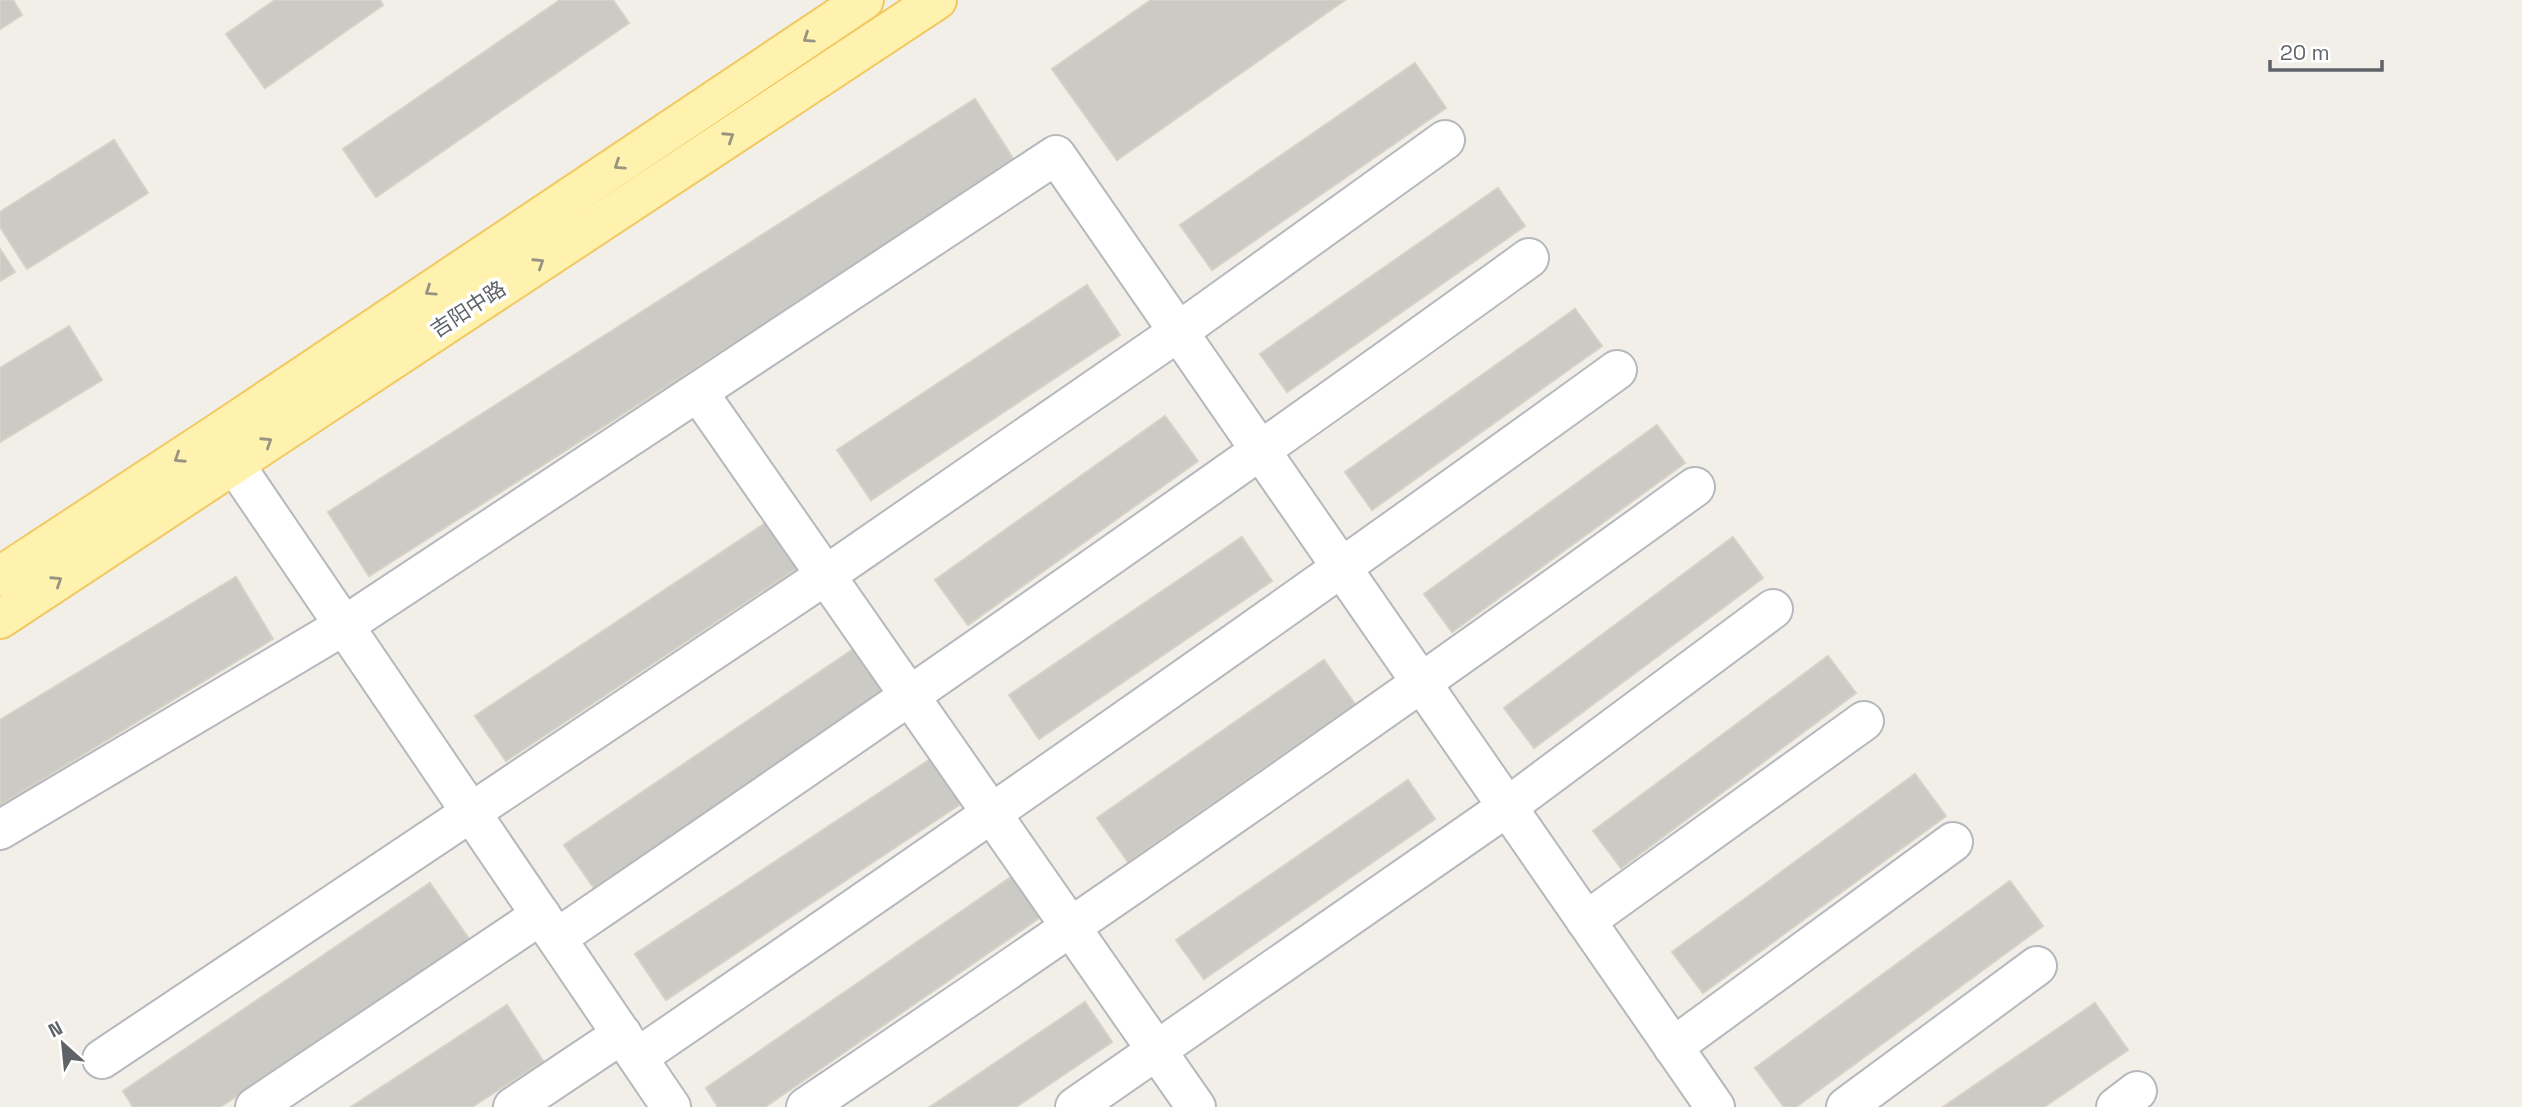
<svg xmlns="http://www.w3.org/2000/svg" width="2522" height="1107" viewBox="0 0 2522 1107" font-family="'Space Grotesk','Noto Sans SC',sans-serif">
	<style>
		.building { fill: #cccac5; stroke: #d6d1c6; stroke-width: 2 }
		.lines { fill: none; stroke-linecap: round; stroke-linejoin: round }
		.minor-casing { stroke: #b5b8bc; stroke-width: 42 }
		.major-casing { stroke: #f2c960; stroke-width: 42 }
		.minor { stroke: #fff; stroke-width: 38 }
		.major { stroke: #fff2af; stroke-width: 38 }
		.oneway { stroke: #979581 }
		.labels { text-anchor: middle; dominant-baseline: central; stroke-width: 7; stroke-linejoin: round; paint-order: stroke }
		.street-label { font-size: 21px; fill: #5f6368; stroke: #fff }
	</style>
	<rect width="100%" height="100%" fill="#f1efe8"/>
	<!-- building -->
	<g class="building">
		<polygon points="0,0 13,0 22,15 0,29"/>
		<polygon points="275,0 380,0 383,5 265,88 226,34"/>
		<polygon points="560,0 613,0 629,23 376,197 343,149"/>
		<polygon points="1151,0 1345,0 1117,160 1052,69"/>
		<polygon points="1415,63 1446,108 1212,270 1180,225"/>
		<polygon points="975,99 1016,163 369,576 328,512"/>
		<polygon points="114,140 148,193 27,269 0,227 0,212"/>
		<polygon points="1498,188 1525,226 1287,392 1260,354"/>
		<polygon points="0,249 15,272 0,281"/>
		<polygon points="1087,285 1120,335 871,500 837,450"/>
		<polygon points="1575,309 1602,346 1372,510 1345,472"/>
		<polygon points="69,326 102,380 0,442 0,368"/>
		<polygon points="1165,416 1198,461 968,625 935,580"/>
		<polygon points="1657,425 1685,463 1452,632 1424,594"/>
		<polygon points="773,518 803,564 506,761 475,716"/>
		<polygon points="1242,537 1272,581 1039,739 1009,695"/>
		<polygon points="1733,537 1763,578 1534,748 1504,708"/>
		<polygon points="236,577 273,639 0,805 0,720"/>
		<polygon points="861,644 891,689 594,888 564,845"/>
		<polygon points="1828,656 1856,693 1621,868 1593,831"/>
		<polygon points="1324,660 1355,704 1128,862 1097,818"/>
		<polygon points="935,756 965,801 666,1000 635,954"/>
		<polygon points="1915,774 1946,816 1703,993 1672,952"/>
		<polygon points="1408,780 1435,819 1204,979 1176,940"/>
		<polygon points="1014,875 1042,916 765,1107 718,1107 706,1088"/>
		<polygon points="2010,881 2043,926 1796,1107 1784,1107 1755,1068"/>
		<polygon points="430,883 472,943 220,1107 133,1107 123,1091"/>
		<polygon points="1085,1002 1112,1042 1016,1107 930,1107"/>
		<polygon points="2095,1003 2128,1050 2044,1107 1943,1107"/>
		<polygon points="507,1005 543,1061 472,1107 351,1107"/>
	</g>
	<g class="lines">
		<defs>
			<g id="minor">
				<polyline points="698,392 1196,1107"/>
				<polyline points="216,437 671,1107"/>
				<polyline points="0,830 345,625 1056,155 1715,1107"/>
				<polyline points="1586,921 1864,721"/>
				<path d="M557 938C884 715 1209 490 1529 258"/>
				<polyline points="1673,1047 1953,842"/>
				<path d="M638 1057C967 832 1294 604 1617 370"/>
				<polyline points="102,1059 826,575 1178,332 1445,140"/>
				<polyline points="255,1107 541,915"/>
				<polyline points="513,1107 622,1034"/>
				<path d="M806 1107C1106 905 1402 699 1695 487"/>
				<polyline points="1075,1107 1507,807 1773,609"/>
				<polyline points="1846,1107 2037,966"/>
				<polyline points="2116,1107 2137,1091"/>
			</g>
			<g id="major">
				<polyline points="0,576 215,435 864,0"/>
				<polyline points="0,619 937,0"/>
			</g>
		</defs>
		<!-- minor casing -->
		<use href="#minor" class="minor-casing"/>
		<!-- major casing -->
		<use href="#major" class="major-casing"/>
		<!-- minor -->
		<use href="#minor" class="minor"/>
		<!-- major -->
		<use href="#major" class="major"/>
	</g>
	<!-- one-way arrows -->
	<defs><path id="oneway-chevron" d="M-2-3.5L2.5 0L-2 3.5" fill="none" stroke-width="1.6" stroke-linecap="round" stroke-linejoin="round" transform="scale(1.75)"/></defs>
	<g class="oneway">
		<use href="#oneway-chevron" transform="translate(808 38) rotate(146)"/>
		<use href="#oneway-chevron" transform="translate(729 137) rotate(-33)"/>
		<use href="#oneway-chevron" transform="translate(619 165) rotate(146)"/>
		<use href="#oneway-chevron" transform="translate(539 263) rotate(-33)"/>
		<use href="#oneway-chevron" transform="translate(430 291) rotate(146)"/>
		<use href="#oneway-chevron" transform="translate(267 442) rotate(-33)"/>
		<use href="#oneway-chevron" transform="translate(179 458) rotate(147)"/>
		<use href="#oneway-chevron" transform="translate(57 581) rotate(-33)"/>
	</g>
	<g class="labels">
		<!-- street labels -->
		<g class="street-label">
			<text transform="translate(468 309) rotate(-33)">吉阳中路</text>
		</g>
	</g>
	<!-- north arrow -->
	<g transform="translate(63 1044) rotate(333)" stroke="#ffffff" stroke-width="5" paint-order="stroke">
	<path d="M0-5L12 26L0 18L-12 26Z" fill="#5f6368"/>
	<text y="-10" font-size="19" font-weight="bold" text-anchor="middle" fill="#5f6368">N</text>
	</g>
	<!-- scale -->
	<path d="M2270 60v10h112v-10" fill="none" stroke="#5f6368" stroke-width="3.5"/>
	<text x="2280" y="60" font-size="21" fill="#5f6368" stroke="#ffffff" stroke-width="5" paint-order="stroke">20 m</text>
</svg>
